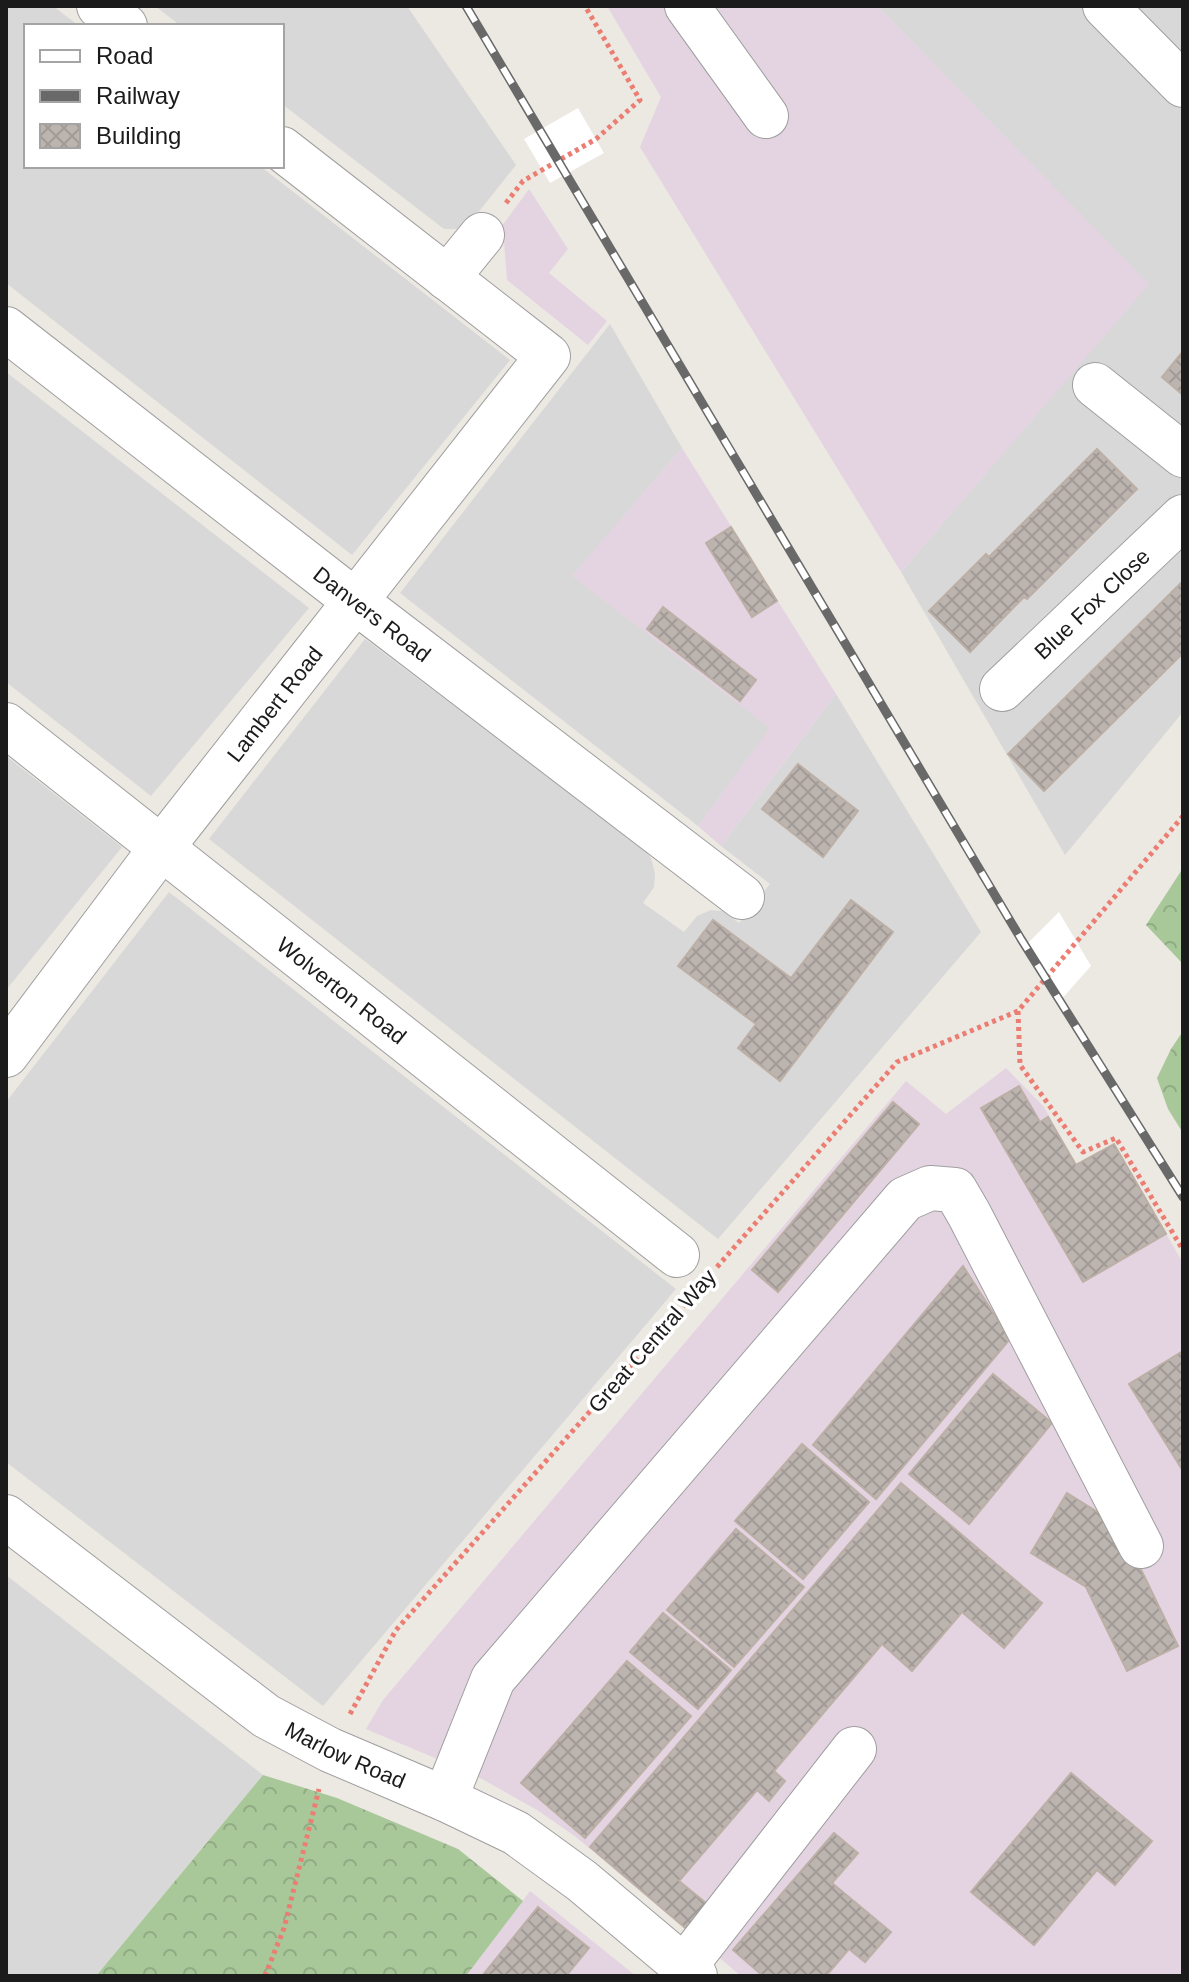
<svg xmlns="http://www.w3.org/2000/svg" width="1189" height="1982" viewBox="0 0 1189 1982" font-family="Arial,sans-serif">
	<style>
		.residential { fill: #d9d8d8 }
		.industrial { fill: #e4d4e2 }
		.forest { fill: url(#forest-crowns) }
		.pier { fill: #fff }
		.building { fill: url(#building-cross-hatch); stroke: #bcafa5; stroke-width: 2 }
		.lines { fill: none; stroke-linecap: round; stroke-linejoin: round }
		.minor-casing { stroke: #9f9f9f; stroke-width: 46 }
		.path { stroke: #ec7d72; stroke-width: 5; stroke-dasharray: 4 4; stroke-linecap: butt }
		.minor { stroke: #fff; stroke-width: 44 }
		.rail-casing { stroke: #696969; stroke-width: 9 }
		.rail { stroke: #fff; stroke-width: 6; stroke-dasharray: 18; stroke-linecap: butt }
		.labels { text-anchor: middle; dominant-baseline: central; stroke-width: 7; stroke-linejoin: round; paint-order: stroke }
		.street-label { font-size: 22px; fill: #1b1b1b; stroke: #fff }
	</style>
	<defs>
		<pattern id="forest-crowns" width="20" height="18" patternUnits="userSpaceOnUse" patternTransform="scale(2)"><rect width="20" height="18" fill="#a8c89a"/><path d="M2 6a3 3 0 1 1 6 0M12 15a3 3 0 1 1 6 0" fill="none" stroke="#90ab84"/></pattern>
		<pattern id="building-cross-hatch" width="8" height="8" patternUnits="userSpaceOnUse" patternTransform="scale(2)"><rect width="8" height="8" fill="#bcb4af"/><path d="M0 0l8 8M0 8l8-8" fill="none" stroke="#a19a96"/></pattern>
	</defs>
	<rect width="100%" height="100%" fill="#ece8e2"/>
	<!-- residential -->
	<g class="residential">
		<polygon points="6,6 53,6 79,26 26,26 26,166 260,166 510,360 352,555 6,283"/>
		<polygon points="155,6 407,6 516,165 465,229 444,229 282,104 282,26 181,26"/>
		<polygon points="877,6 1183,6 1183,712 1065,855 901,572 1148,284"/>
		<polygon points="610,324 682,448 573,576 771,728 698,826 400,593"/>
		<polygon points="6,372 309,608 151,796 6,682"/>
		<polygon points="365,639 644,849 651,858 655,874 654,887 643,903 684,932 697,916 711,910 722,911 739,923 770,884 721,846 836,694 981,932 718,1239 209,839"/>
		<polygon points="6,756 122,847 6,990"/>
		<polygon points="169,892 676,1289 323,1706 6,1462 6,1102"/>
		<polygon points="6,1575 263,1775 96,1976 6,1976"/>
	</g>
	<!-- industrial -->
	<g class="industrial">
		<polygon points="607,6 877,6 1149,284 901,572 640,147 661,97"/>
		<polygon points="529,189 568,249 549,273 607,321 588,345 507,280 504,241 496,234"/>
		<polygon points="682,448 836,694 721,846 698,826 770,728 572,576"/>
		<polygon points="1006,1068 1044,1107 1076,1165 1114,1144 1183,1263 1183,1976 741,1976 576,1837 537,1810 473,1774 366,1729 383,1700 906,1081 946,1114"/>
		<polygon points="530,1891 636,1976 466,1976"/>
	</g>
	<!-- forest -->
	<g class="forest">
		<polygon points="1183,868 1183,964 1146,925"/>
		<polygon points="1183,1031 1183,1133 1168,1109 1157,1078 1171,1049"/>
		<polygon points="263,1775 337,1798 458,1849 523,1901 466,1976 96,1976"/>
	</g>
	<!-- pier -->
	<g class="pier">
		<polygon points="578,108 604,153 550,183 524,139"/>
		<polygon points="1059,912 1091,966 1059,1002 1024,947"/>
	</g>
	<!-- building -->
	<g class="building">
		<polygon points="1183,351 1183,395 1162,377"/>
		<polygon points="1097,449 1137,489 1027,599 1024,597 970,652 929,611 986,554 989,557"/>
		<polygon points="731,527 777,601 752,617 706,543"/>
		<polygon points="1183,581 1183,653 1044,791 1008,754"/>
		<polygon points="663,607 756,680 740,701 647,629"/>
		<polygon points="798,764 858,811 823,857 762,809"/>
		<polygon points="851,900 893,932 780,1081 738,1048 756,1024 678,966 713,920 791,978"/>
		<polygon points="1019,1086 1040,1122 1048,1117 1076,1165 1114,1144 1166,1234 1083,1282 981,1108"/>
		<polygon points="893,1102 919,1124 778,1292 752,1270"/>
		<polygon points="963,1266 1010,1339 876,1499 813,1445"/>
		<polygon points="1183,1351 1183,1471 1129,1384"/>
		<polygon points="993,1374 1052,1423 969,1524 909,1474"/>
		<polygon points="802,1444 869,1502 803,1579 735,1521"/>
		<polygon points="901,1483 1042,1603 1004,1648 962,1612 912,1671 882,1644 774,1771 785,1781 769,1801 757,1790 679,1881 717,1912 696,1937 590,1847"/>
		<polygon points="1067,1493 1120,1526 1178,1646 1127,1671 1086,1587 1031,1553"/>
		<polygon points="736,1529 804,1587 734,1667 667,1610"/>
		<polygon points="663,1613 731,1670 698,1709 630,1652"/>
		<polygon points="627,1661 691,1716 585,1838 521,1783"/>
		<polygon points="1071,1773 1152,1841 1115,1885 1097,1870 1034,1945 971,1892"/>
		<polygon points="834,1833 858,1853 832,1883 891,1932 865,1962 849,1949 826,1976 763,1976 733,1950"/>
		<polygon points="538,1907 589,1948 566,1976 482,1976"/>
	</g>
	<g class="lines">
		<defs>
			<g id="minor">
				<polyline points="99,6 125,26"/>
				<polyline points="687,6 766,116"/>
				<polyline points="1105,6 1183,85"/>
				<polyline points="447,278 482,235"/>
				<path id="s1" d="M6 329 355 601 742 897"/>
				<polyline points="1095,385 1183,455"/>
				<path id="s2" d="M1002 689 1183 517"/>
				<path id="s3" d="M6 725 677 1255"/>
				<path id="s4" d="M6 1055 162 847 548 356 282 149"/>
				<path id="s5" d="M6 1517 266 1716 330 1750 445 1799 516 1833 582 1881 695 1976"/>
				<polyline points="445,1799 493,1679 905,1199 930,1188 955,1190 969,1214 1141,1546"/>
				<polyline points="684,1967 854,1749"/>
			</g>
		</defs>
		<!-- minor casing -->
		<use href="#minor" class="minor-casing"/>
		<!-- path -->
		<g class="path">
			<polyline points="506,203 523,181 596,139 640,100 585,6"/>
			<polyline points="1018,1011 1020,1065 1083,1152 1116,1138 1183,1250"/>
			<polyline points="717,1267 897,1062 1018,1011 1183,816"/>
			<polyline points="350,1714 396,1630 695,1293"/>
			<polyline points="265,1976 284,1928 319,1789"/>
		</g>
		<!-- minor -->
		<use href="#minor" class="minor"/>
		<defs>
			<polyline id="rail" points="466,6 1021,939 1183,1197"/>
		</defs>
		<!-- rail casing -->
		<use href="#rail" class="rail-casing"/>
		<!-- rail -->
		<use href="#rail" class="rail"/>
	</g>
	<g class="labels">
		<!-- street labels -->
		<g class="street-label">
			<text stroke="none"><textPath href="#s2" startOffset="124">Blue Fox Close</textPath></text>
			<text stroke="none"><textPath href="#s1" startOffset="464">Danvers Road</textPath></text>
			<text stroke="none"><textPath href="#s4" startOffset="442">Lambert Road</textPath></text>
			<text stroke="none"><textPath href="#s3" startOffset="428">Wolverton Road</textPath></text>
			<text transform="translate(652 1341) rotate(-49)">Great Central Way</text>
			<text stroke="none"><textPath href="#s5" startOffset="416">Marlow Road</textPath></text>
		</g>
	</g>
	<!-- border -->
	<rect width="1189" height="1982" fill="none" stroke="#1b1b1b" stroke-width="16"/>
	<!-- legend -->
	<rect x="24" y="24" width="260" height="144" fill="#ffffff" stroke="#a4a4a4" stroke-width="2"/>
	<rect x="40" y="50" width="40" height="12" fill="#ffffff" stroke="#a4a4a4" stroke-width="2"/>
	<text x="96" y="64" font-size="24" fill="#1b1b1b">Road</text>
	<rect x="40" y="90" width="40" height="12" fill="#696969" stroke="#a4a4a4" stroke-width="2"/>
	<text x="96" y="104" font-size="24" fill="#1b1b1b">Railway</text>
	<rect x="40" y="124" width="40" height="24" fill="url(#building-cross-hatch)" stroke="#a4a4a4" stroke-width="2"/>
	<text x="96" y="144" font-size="24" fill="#1b1b1b">Building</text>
</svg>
